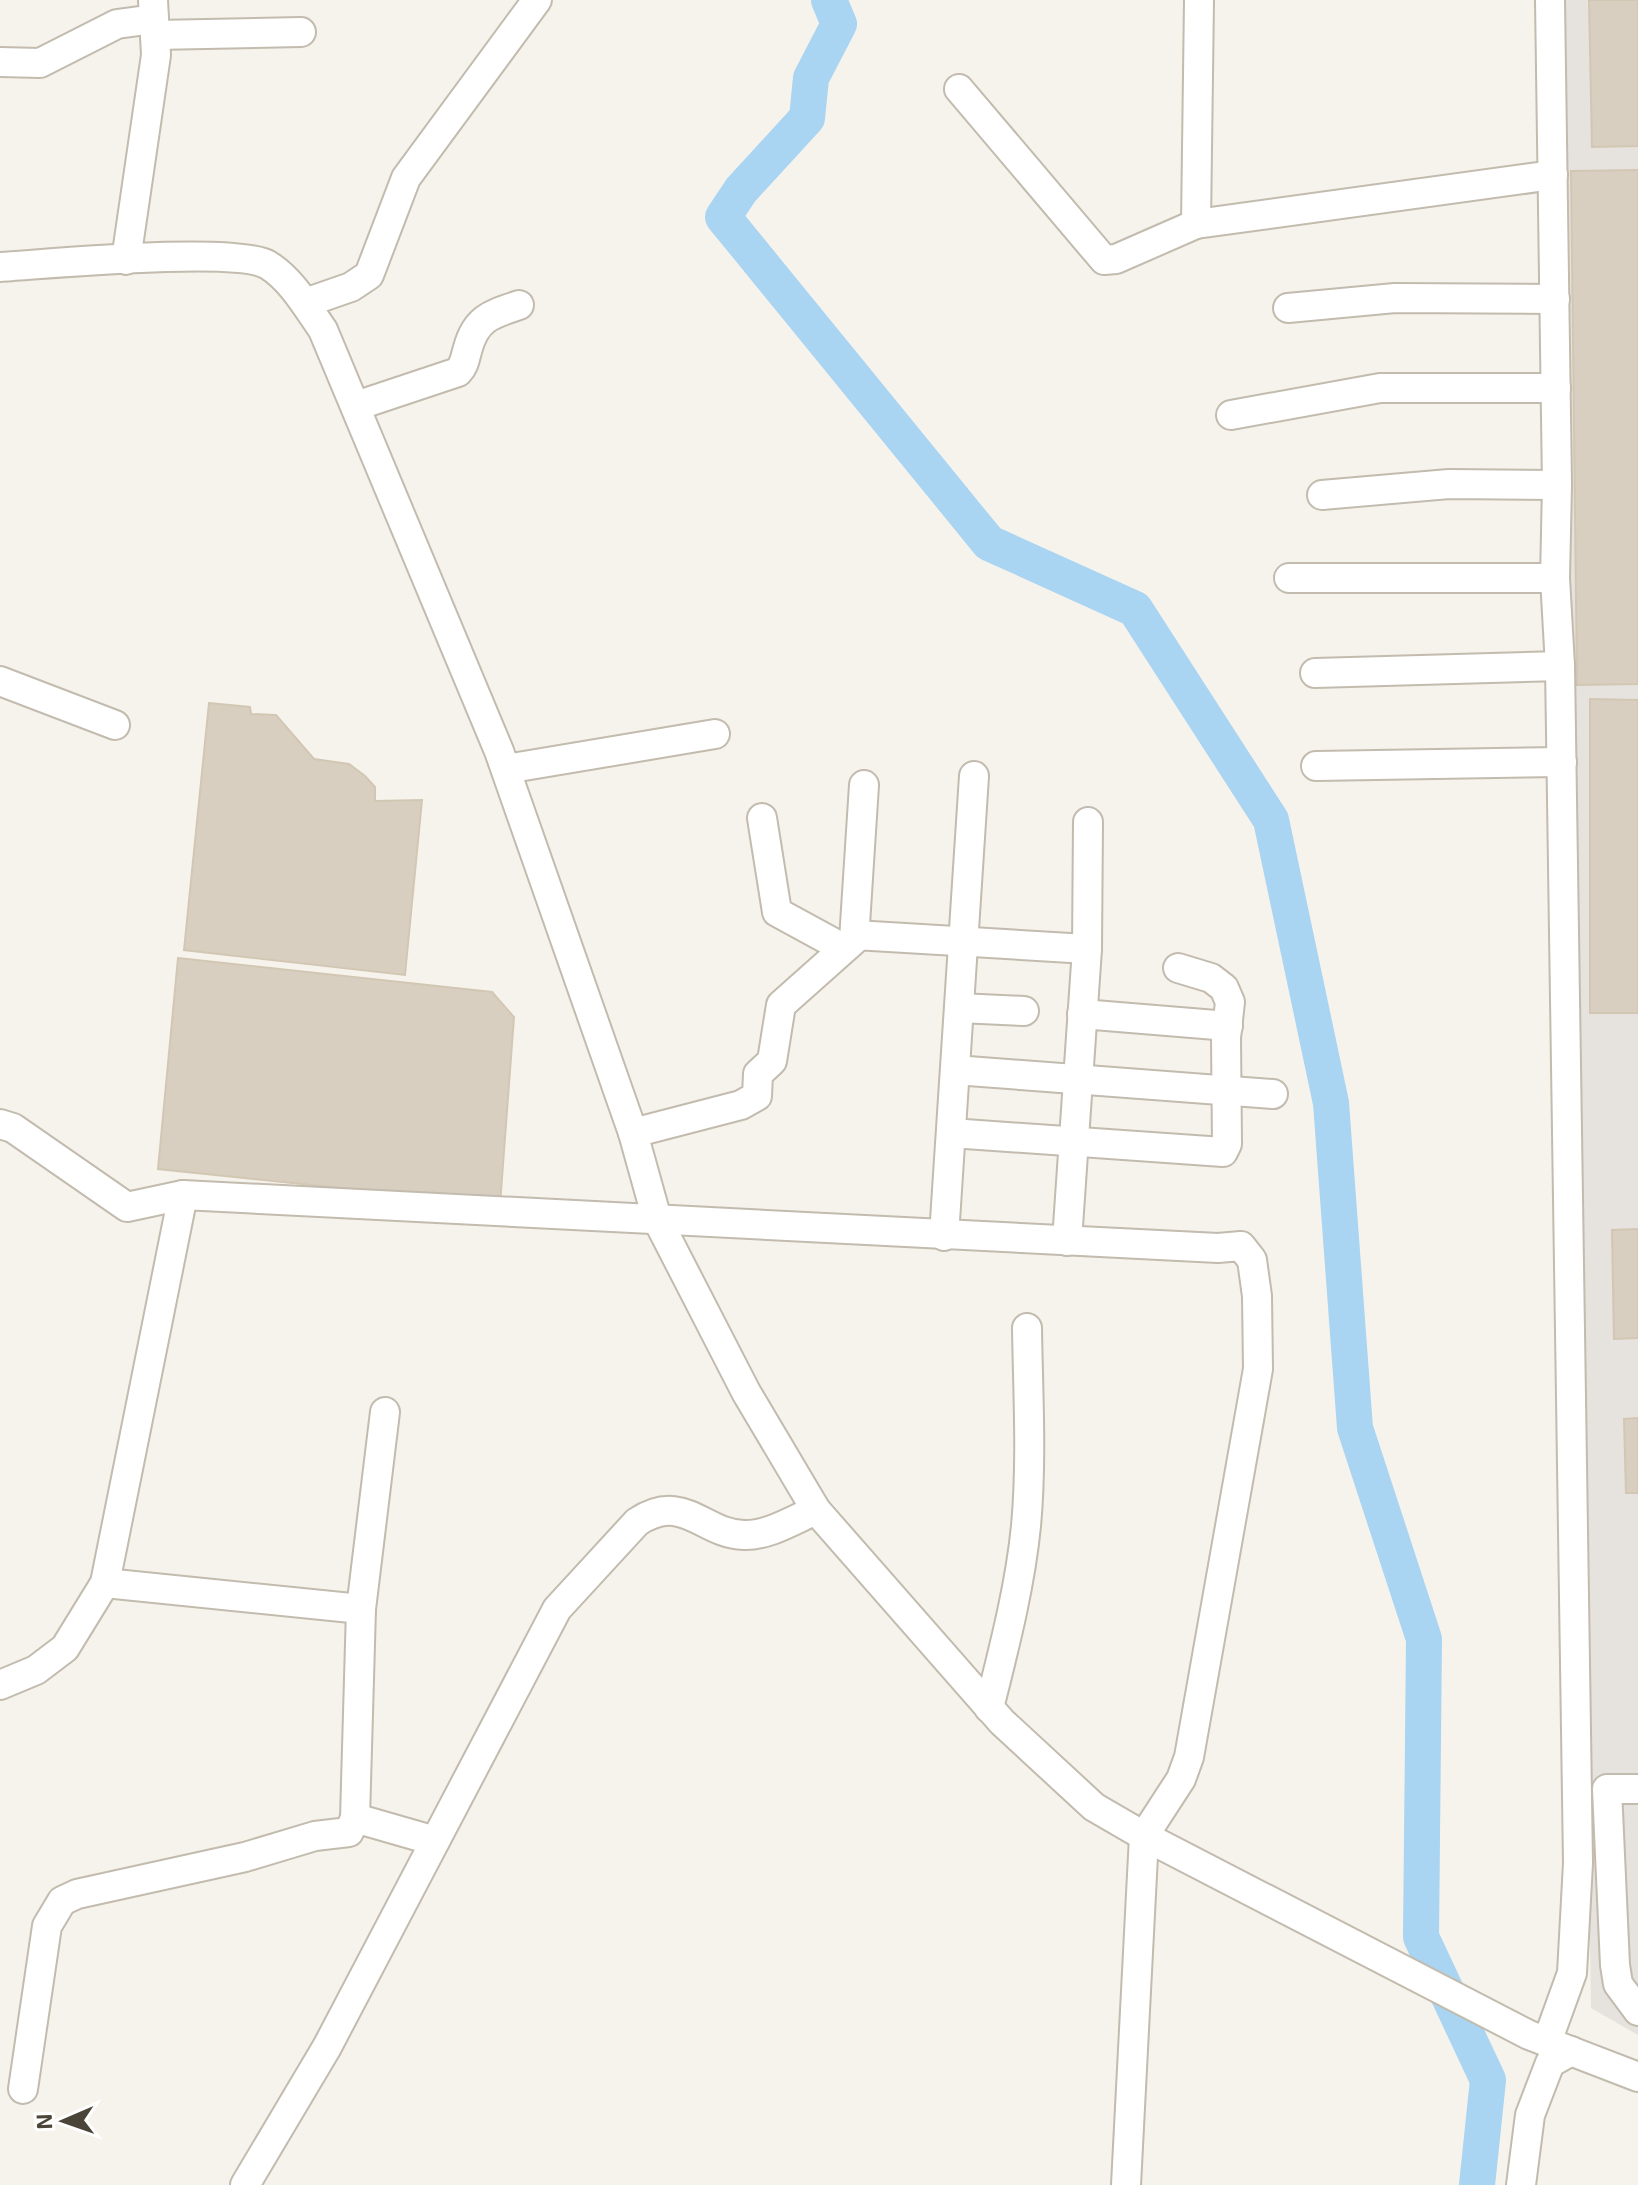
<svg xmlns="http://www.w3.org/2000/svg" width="1638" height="2185" viewBox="0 0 1638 2185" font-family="'Exo 2',sans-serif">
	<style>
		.industrial { fill: #e6e2dd }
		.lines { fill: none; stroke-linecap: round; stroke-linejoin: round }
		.river { stroke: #a9d4f2; stroke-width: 36 }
		.building { fill: #d8cfc1; stroke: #d3c7b4; stroke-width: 2 }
		.minor-casing { stroke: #c2bbae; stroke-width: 32 }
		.minor { stroke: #fff; stroke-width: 28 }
	</style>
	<rect width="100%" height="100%" fill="#f6f3ec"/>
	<!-- industrial -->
	<polygon class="industrial" points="1561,0 1638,0 1638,2035 1591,2008"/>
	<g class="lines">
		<!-- river -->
		<polyline class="river" points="829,0 839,24 811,78 807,118 741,190 723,217 989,543 1135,609 1271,820 1331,1103 1355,1428 1424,1639 1421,1937 1488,2080 1477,2185"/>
	</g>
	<!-- building -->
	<g class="building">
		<polygon points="1589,0 1638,0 1638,146 1592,147"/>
		<polygon points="1638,170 1638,684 1577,685 1571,171"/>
		<polygon points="1590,699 1638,700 1638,1013 1590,1013"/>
		<polygon points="209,703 250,707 251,714 276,715 314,759 349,764 365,776 375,787 375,801 422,800 405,975 184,950"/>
		<polygon points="178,958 492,992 514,1017 500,1205 158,1169"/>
		<polygon points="1638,1229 1638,1338 1614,1339 1612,1230"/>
		<polygon points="1638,1418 1638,1493 1626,1493 1624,1419"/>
	</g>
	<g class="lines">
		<defs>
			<g id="minor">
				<polyline points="155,35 301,32"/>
				<polyline points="0,62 40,63 117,24 154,19"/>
				<polyline points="959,89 1104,260 1116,259 1196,224 1553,175"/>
				<polyline points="1196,224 1199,0"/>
				<polyline points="126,260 156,55 153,0"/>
				<path d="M0 267C48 264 236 246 268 265 292 280 307 307 323 330L499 751 633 1133 657 1219 746 1392 816 1510 1002 1722 1094 1807 1144 1836 1529 2035 1638 2077"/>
				<polyline points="305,303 351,287 369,275 406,178 537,0"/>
				<polyline points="1288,308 1395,298 1555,299"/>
				<path d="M356 406 458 372C465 365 465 357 468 348 476 318 492 314 519 305"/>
				<polyline points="1231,415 1380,388 1556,388"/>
				<polyline points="1322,495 1449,484 1557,485"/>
				<polyline points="1289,578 1555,578"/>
				<polyline points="1315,673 1560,666"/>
				<polyline points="0,681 115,725"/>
				<polyline points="1316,766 1562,762"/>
				<polyline points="506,769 715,734"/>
				<polyline points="762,818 777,912 843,948"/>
				<polyline points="855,935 1087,949"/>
				<polyline points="959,1008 1024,1011"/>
				<polyline points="1082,1014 1228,1026"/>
				<polyline points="955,1070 1273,1094"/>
				<polyline points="0,1124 13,1128 127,1207 183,1195"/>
				<polyline points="633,1133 741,1105 757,1096 758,1074 772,1061 781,1005 854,940 864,785"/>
				<polyline points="951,1133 1223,1152 1227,1144 1226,1038 1230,1002 1224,988 1211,978 1178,968"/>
				<polyline points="944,1236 974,776"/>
				<polyline points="1067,1241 1087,949 1088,822"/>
				<polyline points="105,1583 361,1609"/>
				<polyline points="0,1685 36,1670 65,1648 105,1583 183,1195 1218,1248 1241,1246 1252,1260 1257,1296 1258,1369 1189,1757 1181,1779 1144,1836 1126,2185"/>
				<path d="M989 1708C1004 1648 1020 1587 1026 1526 1032 1460 1028 1394 1027 1328"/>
				<polyline points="1638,1789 1607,1789 1615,1965 1618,1984 1638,2011"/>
				<polyline points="355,1818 361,1609 385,1412"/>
				<polyline points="1547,2042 1572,1973 1578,1863 1560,666 1555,578 1557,485 1550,0"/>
				<polyline points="23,2089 47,1926 62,1901 77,1894 245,1857 315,1836 349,1832 355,1818 435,1841"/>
				<path d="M245 2185 327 2047 557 1609 637 1522C684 1491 702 1534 744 1535 768 1536 795 1519 816 1510"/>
				<polyline points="1521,2185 1530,2115 1550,2063 1571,2051"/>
			</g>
		</defs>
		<!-- minor casing -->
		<use href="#minor" class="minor-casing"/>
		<!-- minor -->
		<use href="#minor" class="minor"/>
	</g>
	<!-- north arrow -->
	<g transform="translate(64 2121) rotate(268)" stroke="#ffffff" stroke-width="6" paint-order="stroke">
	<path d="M0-6L14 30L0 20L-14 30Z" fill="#4b4439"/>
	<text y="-12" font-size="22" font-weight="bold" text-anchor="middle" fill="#4b4439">N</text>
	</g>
</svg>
